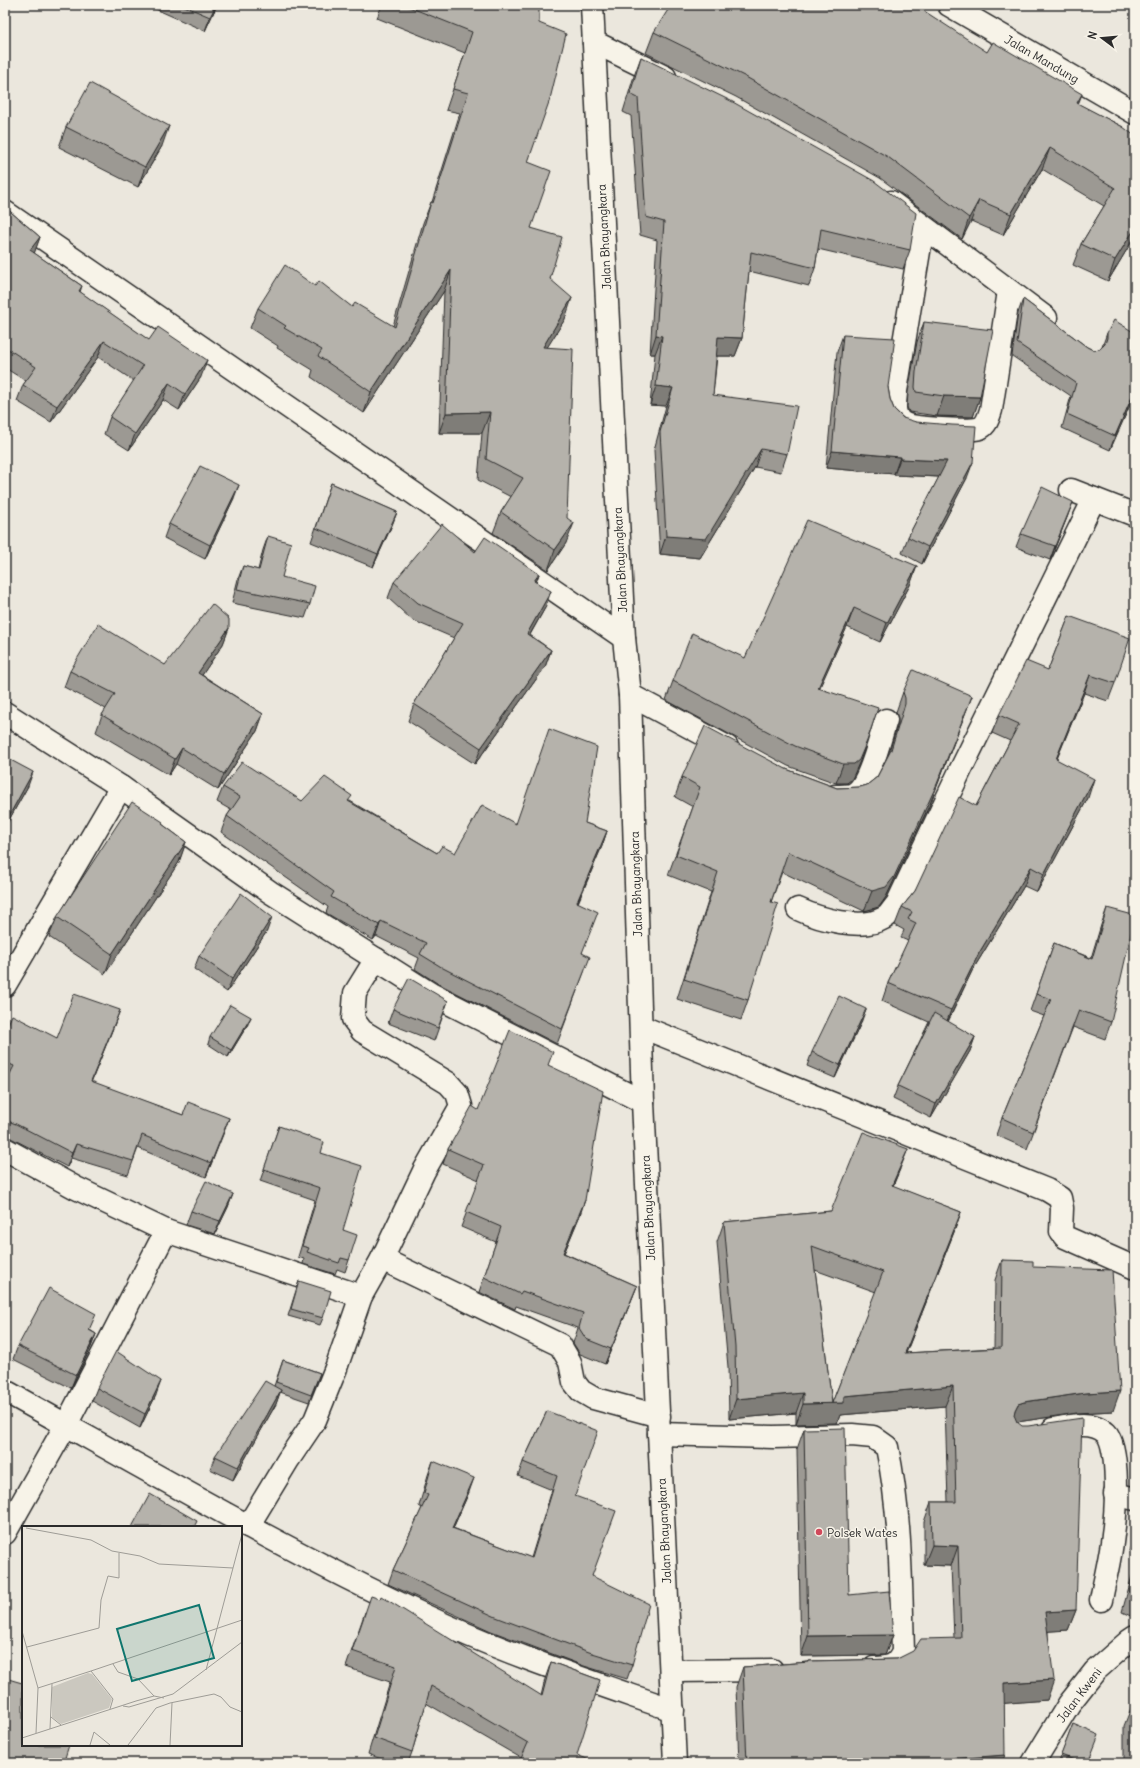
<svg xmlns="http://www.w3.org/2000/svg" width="1140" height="1768" viewBox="0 0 1140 1768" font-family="Delius,sans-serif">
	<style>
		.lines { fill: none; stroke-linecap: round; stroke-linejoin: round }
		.minor-casing { stroke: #2b2b2b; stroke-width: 25 }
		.major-casing { stroke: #2b2b2b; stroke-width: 25 }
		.minor { stroke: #f7f3e8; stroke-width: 22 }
		.major { stroke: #f7f3e8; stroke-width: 22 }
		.wall { fill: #9c9993; stroke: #2b2b2b; fill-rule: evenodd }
		.shaded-wall { fill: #7f7d78; stroke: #2b2b2b }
		.building { fill: #b5b2ab; stroke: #2b2b2b; fill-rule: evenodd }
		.poi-dot { fill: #d1495b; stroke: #f7f3e8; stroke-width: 1.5 }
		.labels { text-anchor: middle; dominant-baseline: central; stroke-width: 3; stroke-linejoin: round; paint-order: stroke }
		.street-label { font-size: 12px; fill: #2b2b2b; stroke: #f7f3e8 }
		.poi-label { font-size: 12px; fill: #2b2b2b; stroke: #f7f3e8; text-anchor: start }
		.inset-road { fill: none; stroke: #9e9c96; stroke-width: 1 }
		.view { fill: #0f766e; fill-opacity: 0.15; stroke: #0f766e; stroke-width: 2 }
		.inset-edge { fill: none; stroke: #2b2b2b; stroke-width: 2 }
	</style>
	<rect width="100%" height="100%" fill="#ebe7dd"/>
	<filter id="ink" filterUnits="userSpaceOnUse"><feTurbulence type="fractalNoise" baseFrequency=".025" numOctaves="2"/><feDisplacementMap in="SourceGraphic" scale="8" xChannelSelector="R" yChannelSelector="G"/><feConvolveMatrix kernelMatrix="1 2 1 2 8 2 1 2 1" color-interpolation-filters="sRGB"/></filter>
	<g filter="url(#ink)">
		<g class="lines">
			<defs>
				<g id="minor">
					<polyline points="592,5 624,638 630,695 643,1102 675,1763"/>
					<polyline points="594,42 665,77"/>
					<polyline points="891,202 1046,318"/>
					<polyline points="5,212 624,638"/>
					<path d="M923 227 896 391C896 399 893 409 897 416 899 422 906 425 912 426 923 428 970 432 980 428 987 425 989 416 991 410L1009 291"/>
					<polyline points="1094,499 1135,515"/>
					<polyline points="630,695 727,747"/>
					<polyline points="5,713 121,787 270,892 431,994 643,1102"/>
					<path d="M835 796C840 796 846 796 851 795 869 790 880 737 886 720"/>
					<path d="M798 909C819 919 862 931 884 918 889 916 893 908 897 904L960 771 1094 499 1071 490"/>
					<polyline points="5,985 121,787"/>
					<polyline points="642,1027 1047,1190 1060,1198 1062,1208 1061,1232 1065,1237 1135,1268"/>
					<polyline points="5,1149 76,1188 166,1231 361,1296"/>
					<polyline points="382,1259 560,1345 570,1362 574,1382 581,1391 593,1398 659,1416"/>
					<path d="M5 1391C144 1468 282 1549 426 1616 506 1654 590 1681 673 1710"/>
					<path d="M1053 1429C1069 1426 1093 1420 1106 1433 1120 1447 1116 1514 1113 1534 1111 1556 1105 1578 1101 1600"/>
					<path d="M659 1434 773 1437 852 1435 873 1437 887 1447C901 1514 901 1584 903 1652 896 1667 890 1667 874 1668"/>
					<polyline points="1115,1494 1135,1499"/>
					<polyline points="248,1526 288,1460 315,1420 336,1368 361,1296 382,1259 424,1171 461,1106 457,1093 448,1083 362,1031 353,1019 355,993 376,959"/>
					<polyline points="5,1533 66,1425 166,1231"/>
					<polyline points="671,1671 772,1670"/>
					<polyline points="1033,1763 1069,1704 1095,1671 1129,1641 1135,1637"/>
				</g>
				<polyline id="major" points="949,5 1135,113"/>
			</defs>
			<!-- minor casing -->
			<use href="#minor" class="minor-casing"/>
			<!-- major casing -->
			<use href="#major" class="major-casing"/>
			<!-- minor -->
			<use href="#minor" class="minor"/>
			<!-- major -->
			<use href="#major" class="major"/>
		</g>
		<!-- wall -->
		<g class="wall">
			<polygon points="152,5 217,5 205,31 151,7"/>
			<polygon points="382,5 539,5 528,162 531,228 565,319 547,347 566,543 548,570 493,533 501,512 511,497 478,480 482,433 439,433 444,291 364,413 311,377 313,370 277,348 278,346 250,328 258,308 315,286 352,307 393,326 423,223 431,202 432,202 460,113 446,110 465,53 377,18"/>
			<polygon points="654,32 987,52 1078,104 1123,127 1135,236 1108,281 1073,265 1081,244 1104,206 1042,169 1003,235 971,221 962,239 880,178 736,97 646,53"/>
			<polygon points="641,57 910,250 903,269 818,249 815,268 809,286 749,271 742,338 735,356 717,356 713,395 787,454 781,472 755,467 700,558 660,554 654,450 666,406 650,405 655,354 650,354 657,240 640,235 631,116 623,112 634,76"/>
			<polygon points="66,127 162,146 138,187 59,147"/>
			<polygon points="5,207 40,237 34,253 82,286 80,292 201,377 179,410 163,400 129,450 104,434 110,417 134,381 98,357 51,422 17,401 23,385 26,381 5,368"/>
			<polygon points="1023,299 1087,347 1093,350 1100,349 1102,347 1107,333 1135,333 1135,396 1134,396 1110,450 1062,428 1071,396 1012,356 1018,313"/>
			<polygon points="924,322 980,397 973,417 937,416 909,412 907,407 908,392 917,342"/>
			<polygon points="843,335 888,387 890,399 894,409 967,478 922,564 902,553 908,537 939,477 894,475 894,474 826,468 837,352"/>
			<polygon points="331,483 397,512 392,525 373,567 311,542"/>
			<polygon points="234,498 205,559 164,538 169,524"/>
			<polygon points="1068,515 1050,560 1016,547 1021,534"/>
			<polygon points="268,536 282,577 310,604 305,618 232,603 238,579 243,566 258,570 263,550"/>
			<polygon points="475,552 539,574 536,582 545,608 530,635 551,650 545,667 475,764 408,721 414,704 454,638 412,620 388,598 394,582"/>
			<polygon points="917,566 910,585 880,642 847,627 819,688 867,741 860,761 852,779 847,783 836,783 788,766 666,700 673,681 745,658"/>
			<polygon points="1069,616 1115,683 1108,701 1084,693 1057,759 1088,798 1037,892 1024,886 972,971 948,1022 975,1037 970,1051 931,1118 893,1099 898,1086 929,1022 882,1001 888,983 908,941 901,938 904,930 895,925 902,907 915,891 976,806 1010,741 992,733 999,715 1048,670"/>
			<polygon points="229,628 223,644 202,675 263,714 257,731 218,790 176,764 169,775 96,732 102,715 106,709 64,687 70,671 165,665"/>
			<polygon points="903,692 972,696 930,804 886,897 879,907 864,911 782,872 771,902 748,1000 741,1020 677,999 711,892 668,875 693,807 675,797 682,777 786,769 837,788 860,787 867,785 877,777 888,755 898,724 898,718 896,712"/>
			<polygon points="5,757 28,786 5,827"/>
			<polygon points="223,787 302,801 350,801 437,853 455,853 515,823 585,823 607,831 602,846 578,903 584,972 557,1044 437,983 415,969 419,958 376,936 373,940 326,913 328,907 221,832 227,816 231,810 217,802"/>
			<polygon points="163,822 162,824 186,842 179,862 105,974 49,937 57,917"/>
			<polygon points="1107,908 1111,1022 1105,1039 1073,1027 1027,1149 996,1135 1002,1118 1044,1016 1030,1011 1054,943 1091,958 1101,925"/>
			<polygon points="267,931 227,992 194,969 199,956"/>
			<polygon points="448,1001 434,1041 388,1023 393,1009"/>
			<polygon points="115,1023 91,1082 183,1115 229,1118 206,1177 138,1148 128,1175 71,1158 67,1167 5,1135 5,1084 7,1079 5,1078 5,1031 57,1038"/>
			<polygon points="861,1023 835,1078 807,1066 812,1052"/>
			<polygon points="248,1024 228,1057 208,1044 210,1037"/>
			<polygon points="548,1065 580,1215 564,1253 637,1286 631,1301 605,1364 580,1354 573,1343 578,1328 516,1306 515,1309 479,1292 496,1242 461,1227 479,1180 443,1164 448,1149 478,1110"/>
			<polygon points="279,1126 321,1153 343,1230 349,1260 345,1272 337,1269 335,1274 303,1264 304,1259 298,1257 315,1200 260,1181"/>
			<path d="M900 1169 893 1186 961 1212 954 1232 906 1353 994 1348 995 1280 1002 1260 1033 1267 1113 1411 1077 1413 1017 1422 1076 1610 1068 1630 1048 1631 1047 1700 1004 1703 1002 1763H739L736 1687 743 1667 808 1662 809 1661 897 1659 954 1638 951 1566 924 1565V1522L931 1502H948L945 1406 840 1415 837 1423 796 1424V1413L729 1419 728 1367 717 1242 724 1222 831 1211ZM815 1270 876 1292 832 1403Z"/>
			<polygon points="233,1194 228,1207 215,1234 186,1225 191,1211"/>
			<polygon points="299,1281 323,1318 320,1325 288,1316"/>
			<polygon points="90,1330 96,1334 91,1347 71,1388 13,1359 18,1346"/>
			<polygon points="283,1360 320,1373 309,1402 280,1392 276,1404 233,1480 210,1469 215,1456 274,1386"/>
			<polygon points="97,1388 156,1395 140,1428 92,1401"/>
			<polygon points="547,1411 575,1496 592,1576 632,1665 627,1679 584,1666 491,1631 388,1584 393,1570 422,1508 419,1506 428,1475 433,1461 469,1492 453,1528 531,1558 552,1490 518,1476 523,1462"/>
			<polygon points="804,1429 849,1595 893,1635 885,1655 801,1656 797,1449"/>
			<polygon points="1135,1533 1135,1553 1129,1551"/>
			<polygon points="1135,1565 1135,1618 1122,1612"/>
			<polygon points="365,1612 541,1696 545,1679 551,1662 600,1680 521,1758 426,1703 412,1752 408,1763 392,1763 368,1754 390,1682 346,1667"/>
			<polygon points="1133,1703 1135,1763 1124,1763 1124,1726"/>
			<polygon points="1073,1724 1089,1763 1062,1763 1059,1761"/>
		</g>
		<!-- shaded-wall -->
		<g class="shaded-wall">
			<polygon points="216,5 217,5 205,31 210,17"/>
			<polygon points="1082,94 1074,115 1077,103"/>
			<polygon points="169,126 162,146 138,187 145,167"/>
			<polygon points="1050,148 1042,169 1003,235 1011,214"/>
			<polygon points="979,200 971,221 962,239 969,218"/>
			<polygon points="1135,228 1135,236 1108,281 1115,260"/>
			<polygon points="40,237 34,254 30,250"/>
			<polygon points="451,270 444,291 364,413 371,392"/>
			<polygon points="572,298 565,319 535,367 543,347"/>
			<polygon points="656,335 662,336 655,354 650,354"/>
			<polygon points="718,337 742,338 735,356 712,356"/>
			<polygon points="104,341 98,357 51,422 57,406"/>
			<polygon points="207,360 201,377 179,410 185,394"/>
			<polygon points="169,383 163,400 129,450 135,434"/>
			<polygon points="656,386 673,388 666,406 650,405"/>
			<polygon points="1135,390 1134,396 1110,450 1115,436"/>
			<polygon points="944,396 980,397 973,417 937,416"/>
			<polygon points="490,412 482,433 439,433 446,413"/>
			<polygon points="761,449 755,467 700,558 660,554 666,536"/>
			<polygon points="832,451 900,457 894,474 826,468"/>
			<polygon points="900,459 947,461 941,477 894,475"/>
			<polygon points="973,462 967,478 922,564 928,547"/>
			<polygon points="239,485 234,498 205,559 210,545"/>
			<polygon points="1073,502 1068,515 1050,560 1055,546"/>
			<polygon points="397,512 392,525 373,567 378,554"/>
			<polygon points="574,523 566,543 548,570 555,550"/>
			<polygon points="917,566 910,585 880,642 887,623"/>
			<polygon points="539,574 533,591 534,581"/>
			<polygon points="551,591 545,608 521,650 527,634"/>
			<polygon points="854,608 847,627 811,707 818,688"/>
			<polygon points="229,628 223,644 192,690 198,673"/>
			<polygon points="551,650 545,667 475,764 481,748"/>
			<polygon points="1090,675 1084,693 1049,777 1056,759"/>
			<polygon points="972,696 930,804 886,897 879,907 864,911 872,891"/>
			<polygon points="263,714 257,731 218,790 224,774"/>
			<polygon points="867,741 860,761 852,779 847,783 836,783 843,764"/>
			<polygon points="182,748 176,764 169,775 175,759"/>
			<polygon points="33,772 28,786 5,827 10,814"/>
			<polygon points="1094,779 1088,798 1037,892 1044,874"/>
			<polygon points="607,831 602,846 571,918 577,902"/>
			<polygon points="186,842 179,862 105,974 112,954"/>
			<polygon points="1031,867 1024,886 972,971 944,1029 951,1010 979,953"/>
			<polygon points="272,917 267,931 227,992 232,979"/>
			<polygon points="381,921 376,936 373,940 379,925"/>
			<polygon points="866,1009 861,1023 835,1078 840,1065"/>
			<polygon points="120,1010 115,1023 86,1095 91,1081"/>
			<polygon points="251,1017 248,1024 228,1057 231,1050"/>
			<polygon points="975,1037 970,1051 931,1118 936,1104"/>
			<polygon points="229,1118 224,1132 206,1177 211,1163"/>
			<polygon points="76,1144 71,1158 67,1167 72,1153"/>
			<polygon points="908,1149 900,1169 884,1206 892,1185"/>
			<polygon points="233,1194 228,1207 215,1234 220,1221"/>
			<polygon points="585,1200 580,1215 558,1268 563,1253"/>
			<polygon points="961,1212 954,1232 898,1373 905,1353"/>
			<polygon points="637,1286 631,1301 605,1364 611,1349"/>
			<polygon points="96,1334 91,1347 71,1388 76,1375"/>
			<polygon points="161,1381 156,1395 140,1428 145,1414"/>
			<polygon points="953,1386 945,1406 840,1415 837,1423 796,1424 803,1404 842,1403 844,1396"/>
			<polygon points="281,1390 276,1404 233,1480 238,1467"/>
			<polygon points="1120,1391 1113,1411 1077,1413 1017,1422 1011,1424 1015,1410 1018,1404 1024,1402 1085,1393"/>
			<polygon points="803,1393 796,1413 729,1419 736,1399"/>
			<polygon points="474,1478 469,1492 447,1542 452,1528"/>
			<polygon points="932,1545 958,1546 951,1566 924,1565"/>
			<polygon points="1076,1610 1068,1630 1038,1632 1045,1612"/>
			<polygon points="893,1635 885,1655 801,1656 808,1636"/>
			<polygon points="1054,1680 1047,1700 997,1704 1004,1683"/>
			<polygon points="1005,1755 1002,1763 952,1763 953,1759"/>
		</g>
		<!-- building -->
		<g class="building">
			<polygon points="182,5 216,5 210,17"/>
			<polygon points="404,5 539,5 539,23 566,34 550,99 528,162 551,171 531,228 562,237 550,279 572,298 543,347 573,349 567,518 574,523 555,550 501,512 523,478 486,459 490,412 446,413 451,270 371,392 318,356 322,350 284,328 286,326 258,308 285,265 315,286 319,281 352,307 355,303 395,327 431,202 433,203 468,93 453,89 472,32"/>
			<polygon points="671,5 915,5 987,52 993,42 1082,94 1077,103 1123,127 1135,136 1135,228 1115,260 1081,244 1115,188 1050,148 1011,214 979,200 969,218 888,157 744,76 654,32"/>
			<polygon points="641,57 731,101 874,181 916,213 910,250 821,229 815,268 751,252 742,338 718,337 713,395 797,406 787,454 761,449 706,539 666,536 660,432 673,388 656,386 662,336 656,335 664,222 646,217 638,98 630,94"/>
			<polygon points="90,83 169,126 145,167 66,127"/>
			<polygon points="5,207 40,237 30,250 82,286 79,291 149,340 158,327 207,360 185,394 169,383 135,434 110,417 143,366 104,341 57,406 23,385 36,367 5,347 5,317 9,311 5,308"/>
			<polygon points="1023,299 1087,347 1093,350 1100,349 1105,344 1107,338 1107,333 1114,320 1135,333 1135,390 1115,436 1067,414 1076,383 1017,343"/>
			<polygon points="924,322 993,330 980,397 944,396 916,392 915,387 916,372"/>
			<polygon points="843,335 895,338 888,387 890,399 894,409 903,418 916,422 952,425 976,426 973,462 928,547 908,537 947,461 900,459 900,457 832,451"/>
			<polygon points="200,466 239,485 210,545 169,524"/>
			<polygon points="331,483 397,512 378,554 316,528"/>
			<polygon points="1042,487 1073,502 1055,546 1021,534"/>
			<polygon points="807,520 917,566 887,623 854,608 818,688 878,708 867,741 859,760 854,764 843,764 795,746 673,681 692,633 745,658"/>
			<polygon points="442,524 475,552 485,537 539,574 534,581 551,591 527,634 551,650 481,748 414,704 463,623 418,603 394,582"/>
			<polygon points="268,536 291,543 282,577 315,586 310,604 237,589 243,566 259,570"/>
			<polygon points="212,604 229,619 229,628 198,673 263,714 224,774 182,748 175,759 102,715 115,694 70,671 98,624 165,665"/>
			<polygon points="1069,616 1130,638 1115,683 1090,675 1056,759 1094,779 1044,874 1031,867 979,953 951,1010 888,983 916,923 908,919 912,912 902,907 915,891 959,797 976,806 1019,724 999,715 1026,661 1048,670"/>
			<polygon points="913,670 972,696 937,784 894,877 886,887 872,891 788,852 771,902 778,904 748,1000 684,979 718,872 676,855 700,787 682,777 705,726 786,769 837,788 860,787 867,785 877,777 891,750 905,704 905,698 903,692"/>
			<polygon points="549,729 597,747 585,823 607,831 577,902 598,912 582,953 590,957 562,1029 443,968 420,954 426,943 381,921 379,925 331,897 334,892 227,816 240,797 223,787 242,762 302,801 325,777 352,796 348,801 437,853 442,846 455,853 482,805 516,824"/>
			<polygon points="5,757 33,772 10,814 5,811"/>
			<polygon points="132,802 163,822 162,824 186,842 112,954 57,917"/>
			<polygon points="241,893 272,917 232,979 199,956"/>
			<polygon points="1107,908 1133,915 1133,925 1111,1022 1079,1010 1033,1132 1002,1118 1051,999 1036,994 1054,943 1092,959"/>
			<polygon points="409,978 448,1001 438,1028 393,1009"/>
			<polygon points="74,994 120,1010 91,1081 183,1115 188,1102 229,1118 211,1163 142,1135 133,1161 76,1144 72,1153 16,1124 5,1120 5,1084 14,1066 5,1062 5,1031 12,1015 57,1038"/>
			<polygon points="839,996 866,1009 840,1065 812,1052"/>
			<polygon points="230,1005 251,1017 231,1050 210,1037"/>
			<polygon points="934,1013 975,1037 936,1104 898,1086"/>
			<polygon points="510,1030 553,1052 548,1065 603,1091 585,1200 563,1253 637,1286 611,1349 586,1339 579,1328 583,1313 522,1291 520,1294 484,1277 501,1227 466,1212 484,1165 448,1149 472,1106 478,1110"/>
			<polygon points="279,1126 324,1142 321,1153 362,1166 343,1230 357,1235 349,1260 341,1258 339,1263 307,1252 309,1248 302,1246 320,1188 264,1169"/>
			<path d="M863 1132 908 1149 892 1185 961 1212 905 1353 1001 1348 1002 1260 1033 1261V1267L1112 1270 1120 1391 1085 1393 1024 1402 1018 1404 1015 1410 1014 1415 1017 1422 1022 1426H1028L1082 1418 1076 1610 1045 1612 1054 1680 1004 1683 1005 1755 953 1759 954 1763H747L743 1667 809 1662V1661L897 1659 913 1651 921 1639 961 1638 958 1546 932 1545 931 1502H956L953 1386 844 1396V1403L803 1404V1393L736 1399 735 1347 724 1222 831 1211ZM812 1246 883 1272 832 1403Z"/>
			<polygon points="206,1181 233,1194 220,1221 191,1211"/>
			<polygon points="299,1281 331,1291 323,1318 291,1309"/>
			<polygon points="49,1288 96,1314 89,1330 96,1334 76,1375 18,1346"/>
			<polygon points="116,1351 161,1381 145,1414 97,1388"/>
			<polygon points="283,1360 320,1373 311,1395 276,1382"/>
			<polygon points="265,1381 281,1390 238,1467 215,1456"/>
			<polygon points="547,1411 598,1431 575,1496 616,1511 592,1576 649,1604 632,1665 589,1652 496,1617 393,1570 428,1495 424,1493 433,1461 474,1478 452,1528 532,1558 557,1476 523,1462"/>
			<polygon points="845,1428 849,1595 889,1591 893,1635 808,1636 804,1429"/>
			<polygon points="150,1494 197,1521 194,1527 132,1527"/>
			<polygon points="1135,1570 1135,1594 1129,1591"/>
			<polygon points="371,1596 380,1599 381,1596 542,1696 551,1662 600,1680 577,1755 597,1763 519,1763 528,1743 431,1686 412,1752 374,1738 396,1666 352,1651"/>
			<polygon points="5,1678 22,1683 23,1680 23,1745 69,1745 64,1761 69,1763 5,1763"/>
			<polygon points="1133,1703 1135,1703 1135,1763 1132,1763"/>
			<polygon points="1073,1724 1099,1735 1088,1763 1082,1763 1061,1755"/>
		</g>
	</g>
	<!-- markers -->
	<circle class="poi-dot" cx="819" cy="1532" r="4"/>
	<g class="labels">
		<!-- street labels -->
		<g class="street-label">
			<text transform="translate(1042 59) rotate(30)">Jalan Mandung</text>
			<text transform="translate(604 237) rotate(-93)">Jalan Bhayangkara</text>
			<text transform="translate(620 560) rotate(-93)">Jalan Bhayangkara</text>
			<text transform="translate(636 884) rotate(-92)">Jalan Bhayangkara</text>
			<text transform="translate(648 1208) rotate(-93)">Jalan Bhayangkara</text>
			<text transform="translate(664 1531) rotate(-93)">Jalan Bhayangkara</text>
			<text transform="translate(1079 1695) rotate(-53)">Jalan Kweni</text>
		</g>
		<!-- poi labels -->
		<g class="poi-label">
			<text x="827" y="1532">Polsek Wates</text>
		</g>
	</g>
	<!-- overview -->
	<g transform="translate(22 1526)">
		<rect width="220" height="220" fill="#ebe7dd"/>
		<path d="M66 147 70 148 90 173 87 182 39 198 30 191V161Z" fill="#cbc8bf"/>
		<path class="inset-road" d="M4 2 69 14 90 25 118 30 137 38 211 42M0 105 16 162 14 207M5 121 77 102 79 74 86 50 97 52V27M91 138 96 146 116 153 132 170M184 144 220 8M69 145 220 94M16 162 69 145 91 173 88 183M101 180 107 181 151 168 220 116M29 191 39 199M28 203 30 158M0 212 114 175 132 170 142 172M68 219 72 206 88 219M106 219 134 182 148 177 192 168 199 171 208 181 220 186M148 219 150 177"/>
		<path class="view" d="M177 79 192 132 110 155 95 103Z"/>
		<rect width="220" height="220" class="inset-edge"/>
	</g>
	<!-- margin -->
	<rect width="1140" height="1768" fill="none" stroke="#f7f3e8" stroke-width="20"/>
	<rect x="10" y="10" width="1120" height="1748" fill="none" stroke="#2b2b2b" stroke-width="1.5" filter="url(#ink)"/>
	<!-- north arrow -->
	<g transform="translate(1102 38) rotate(286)" stroke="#f7f3e8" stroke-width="3" paint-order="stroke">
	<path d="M0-3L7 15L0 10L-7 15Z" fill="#2b2b2b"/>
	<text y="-6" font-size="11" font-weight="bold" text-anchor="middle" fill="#2b2b2b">N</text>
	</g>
</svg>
